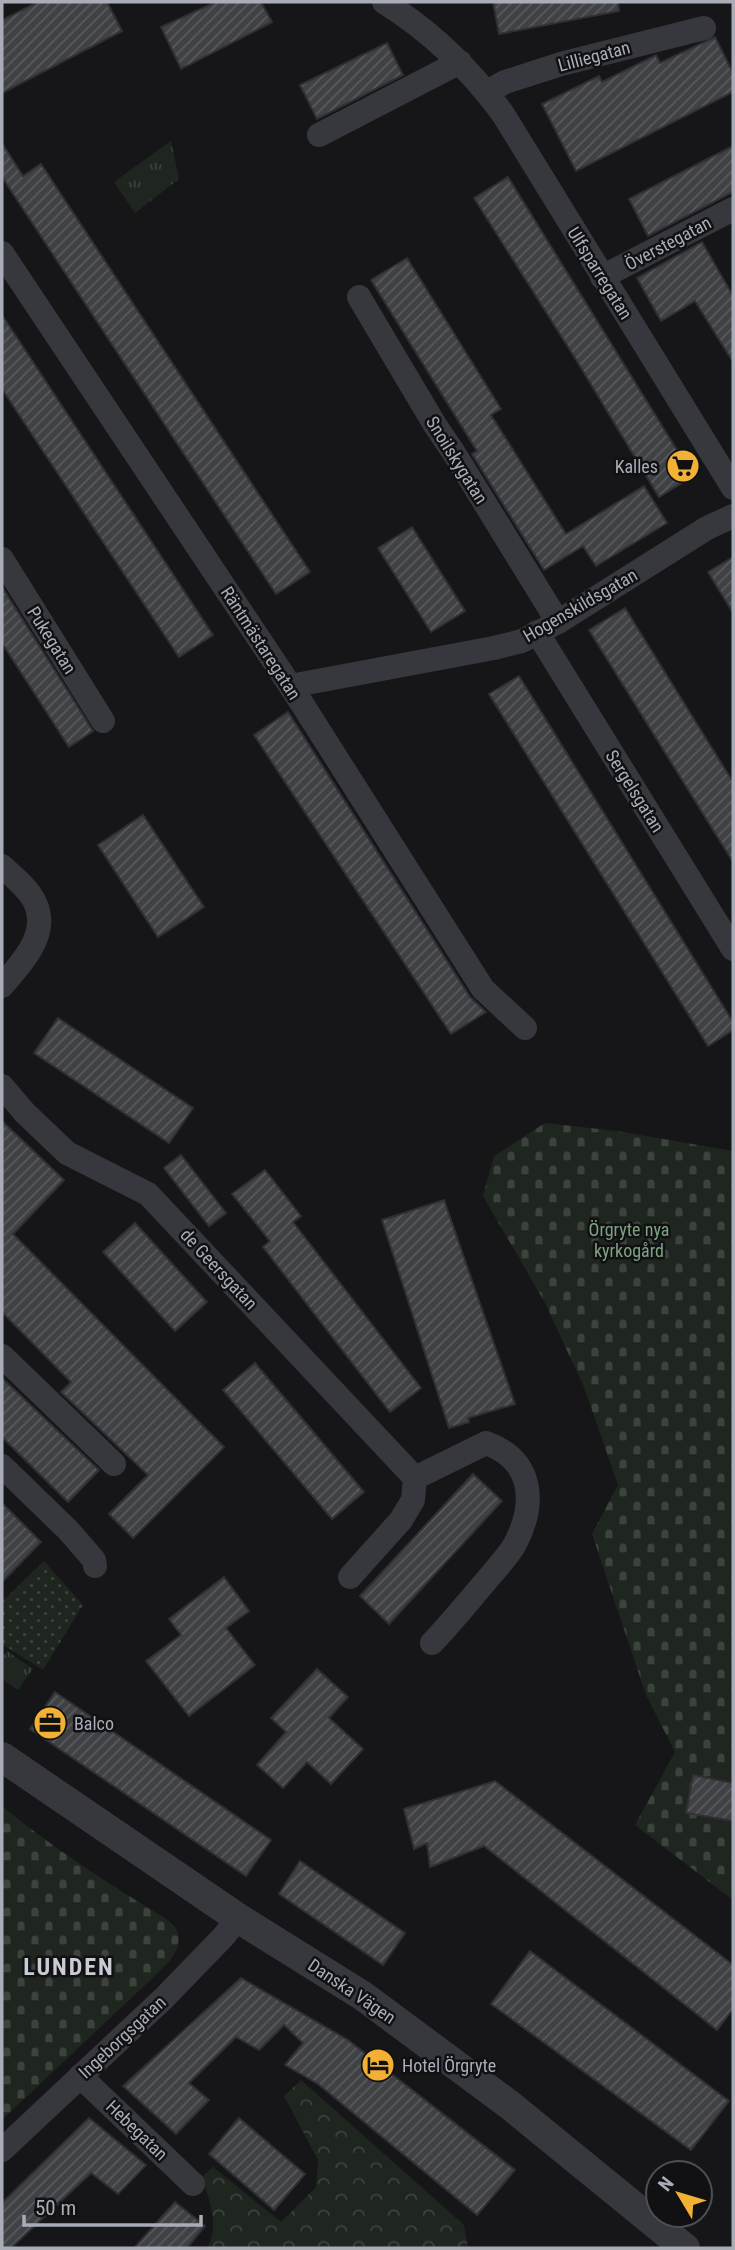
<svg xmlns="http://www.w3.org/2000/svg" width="735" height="2250" viewBox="0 0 735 2250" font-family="'Roboto Condensed',sans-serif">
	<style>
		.grass { fill: url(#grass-dots) }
		.forest { fill: url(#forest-crowns) }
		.cemetery { fill: url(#cemetery-stones) }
		.park { fill: url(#park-tufts) }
		.building { fill: url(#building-hatch); stroke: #303034; stroke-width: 2 }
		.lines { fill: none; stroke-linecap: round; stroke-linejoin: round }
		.minor { stroke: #37383d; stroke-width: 24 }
		.tertiary { stroke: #37383d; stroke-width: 30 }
		.labels { text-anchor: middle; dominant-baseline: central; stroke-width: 5; stroke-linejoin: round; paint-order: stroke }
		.street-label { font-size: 18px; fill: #a8adb8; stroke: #111113 }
		.poi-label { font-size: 18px; fill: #a8adb8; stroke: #111113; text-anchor: start }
		.park-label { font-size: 18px; fill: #7fa381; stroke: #111113 }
		.district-label { font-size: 24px; font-weight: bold; letter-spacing: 2px; fill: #c9ccd4; stroke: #111113 }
	</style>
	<defs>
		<pattern id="grass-dots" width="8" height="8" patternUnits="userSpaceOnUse" patternTransform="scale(1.75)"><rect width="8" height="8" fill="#1e261f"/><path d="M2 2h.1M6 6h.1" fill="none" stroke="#3c433d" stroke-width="1.8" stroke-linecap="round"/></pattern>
		<pattern id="forest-crowns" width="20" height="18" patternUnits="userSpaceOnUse" patternTransform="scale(1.75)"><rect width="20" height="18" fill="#1e261f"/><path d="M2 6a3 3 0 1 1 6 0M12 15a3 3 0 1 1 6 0" fill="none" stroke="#3c433d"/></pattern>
		<pattern id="cemetery-stones" width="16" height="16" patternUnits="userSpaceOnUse" patternTransform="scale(1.75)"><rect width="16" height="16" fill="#1e261f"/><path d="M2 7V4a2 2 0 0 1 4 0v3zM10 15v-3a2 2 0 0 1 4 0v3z" fill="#3c433d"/></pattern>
		<pattern id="park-tufts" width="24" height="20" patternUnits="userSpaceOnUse" patternTransform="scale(1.75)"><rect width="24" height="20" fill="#1e261f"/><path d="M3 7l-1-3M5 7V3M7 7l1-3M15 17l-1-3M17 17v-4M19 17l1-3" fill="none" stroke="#3c433d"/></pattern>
		<pattern id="building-hatch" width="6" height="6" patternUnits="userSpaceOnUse" patternTransform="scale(1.75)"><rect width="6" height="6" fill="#404145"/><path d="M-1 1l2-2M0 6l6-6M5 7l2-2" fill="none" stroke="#595a5e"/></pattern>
	</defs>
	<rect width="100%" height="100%" fill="#161618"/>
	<!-- grass -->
	<polygon class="grass" points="44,1561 83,1605 43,1670 2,1644 2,1602"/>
	<!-- forest -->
	<path class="forest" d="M301 2080 464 2225 468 2248H207C220 2226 209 2199 202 2177L213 2167 281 2222 316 2187 318 2160 284 2096Z"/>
	<!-- cemetery -->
	<g class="cemetery">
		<polygon points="545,1123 617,1131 733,1151 733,1900 635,1825 675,1752 646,1695 592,1534 618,1485 584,1387 544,1301 483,1196 494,1156"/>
		<path d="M2 1806C47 1843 95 1875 145 1906 154 1912 175 1921 178 1933 181 1946 173 1958 164 1967L2 2120Z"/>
	</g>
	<!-- park -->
	<g class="park">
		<polygon points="171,141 179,179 135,213 114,182"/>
		<polygon points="7,1651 33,1669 18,1690 2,1679 2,1658"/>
	</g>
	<!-- building -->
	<g class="building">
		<polygon points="38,2 107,2 122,31 2,93 2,20"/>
		<polygon points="216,2 261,2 272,22 181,69 161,27"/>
		<polygon points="493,2 618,2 619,11 499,34"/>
		<polygon points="715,37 733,73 733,92 576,171 542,104 599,76 602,82 656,55 660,63"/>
		<polygon points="387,43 403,75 317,119 300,85"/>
		<polygon points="2,143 23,176 41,164 310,572 276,594 2,177"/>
		<polygon points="733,146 733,192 648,236 629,199"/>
		<polygon points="508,177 693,476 659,497 575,358 474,198"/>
		<polygon points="702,242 733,296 733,362 695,301 661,321 637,278"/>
		<polygon points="407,258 501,409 491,415 566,534 644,486 667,523 596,566 583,546 544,570 472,454 477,451 371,280"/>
		<polygon points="2,315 213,635 179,657 2,389"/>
		<polygon points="412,527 465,611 431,632 378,548"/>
		<polygon points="733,557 733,613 708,572"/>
		<polygon points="2,587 93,731 69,747 2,643"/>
		<polygon points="625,608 733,782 733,862 589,630"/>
		<polygon points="519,676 733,1022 733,1030 708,1046 489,694"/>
		<polygon points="288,712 470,997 486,1012 451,1034 254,735"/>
		<polygon points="143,815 204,907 158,937 98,845"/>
		<polygon points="58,1018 193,1108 169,1143 34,1053"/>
		<polygon points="2,1121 64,1180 13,1234 224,1447 133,1538 109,1514 148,1475 61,1392 71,1382 2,1312"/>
		<polygon points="181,1155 226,1213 209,1226 164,1168"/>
		<polygon points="265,1170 301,1216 293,1222 421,1388 390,1412 263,1247 270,1241 232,1194"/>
		<polygon points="444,1200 515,1404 468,1418 469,1422 449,1428 382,1220"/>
		<polygon points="135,1223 207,1302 175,1331 103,1252"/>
		<polygon points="255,1363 364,1492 332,1519 223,1390"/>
		<polygon points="2,1378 99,1470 68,1502 2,1437"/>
		<polygon points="473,1474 502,1501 389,1624 360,1596"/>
		<polygon points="2,1503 41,1542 2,1582"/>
		<polygon points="224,1577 249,1611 226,1628 255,1665 189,1716 146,1661 181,1635 169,1619"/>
		<polygon points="317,1669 348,1697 329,1718 363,1749 331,1784 307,1762 283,1788 257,1765 286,1732 271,1718"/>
		<polygon points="55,1692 271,1840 246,1876 30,1729"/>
		<polygon points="693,1775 733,1783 733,1821 686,1813"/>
		<polygon points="495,1781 733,1965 733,2009 717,2030 484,1846 430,1867 427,1843 414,1849 404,1809"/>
		<polygon points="300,1861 405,1933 383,1965 279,1894"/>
		<polygon points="530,1951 729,2101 691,2150 491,2004"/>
		<polygon points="241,1978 348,2040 515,2170 477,2215 318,2084 285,2065 303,2043 284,2025 259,2050 236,2037 189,2083 209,2100 176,2134 123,2086"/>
		<polygon points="89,2118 146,2165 118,2194 91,2173 11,2248 2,2248 2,2203"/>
		<polygon points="239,2118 305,2174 274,2210 209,2154"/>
		<polygon points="175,2202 205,2226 187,2248 134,2248"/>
	</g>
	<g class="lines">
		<!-- minor -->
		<g class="minor">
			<path d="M384 2C432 32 470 69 503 114L733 488"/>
			<polyline points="487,92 505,82 561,64 704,28"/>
			<polyline points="319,135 460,62"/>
			<polyline points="2,253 299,699 483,989 525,1028"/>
			<polyline points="602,277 733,209"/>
			<polyline points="359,297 435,425 454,453 558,622"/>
			<polyline points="2,559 103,721"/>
			<polyline points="537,632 733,949"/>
			<polyline points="292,688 301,684 494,648 522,641 558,622 707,528 733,516"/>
			<path d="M2 866C11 875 22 883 30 894 55 929 24 960 2 986"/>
			<path d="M2 1086 25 1113 67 1153 148 1194 415 1478 486 1443C534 1460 536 1504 515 1544 509 1555 499 1565 492 1574 472 1597 453 1621 432 1643"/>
			<polyline points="2,1356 114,1464"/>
			<polyline points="2,1466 68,1530 94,1560 95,1566"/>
			<polyline points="350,1577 401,1520 413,1500 415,1478"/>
			<polyline points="80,2076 193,2184"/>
			<polyline points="2,2150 164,1998 224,1936 238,1918"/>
		</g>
		<!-- tertiary -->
		<polyline class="tertiary" points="2,1757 238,1918 363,1996 511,2106 685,2248"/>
	</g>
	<!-- icons -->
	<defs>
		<symbol id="supermarket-disc" viewBox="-11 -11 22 22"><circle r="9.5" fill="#f2b134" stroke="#111113"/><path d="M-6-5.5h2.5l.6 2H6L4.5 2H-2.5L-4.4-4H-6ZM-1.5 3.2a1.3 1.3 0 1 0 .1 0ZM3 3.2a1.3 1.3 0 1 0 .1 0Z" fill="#111"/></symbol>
		<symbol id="office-disc" viewBox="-11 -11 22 22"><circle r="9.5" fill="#f2b134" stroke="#111113"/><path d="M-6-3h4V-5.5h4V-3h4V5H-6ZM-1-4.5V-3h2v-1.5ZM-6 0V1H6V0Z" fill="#111"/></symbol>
		<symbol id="hotel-disc" viewBox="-11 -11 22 22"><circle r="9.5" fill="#f2b134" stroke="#111113"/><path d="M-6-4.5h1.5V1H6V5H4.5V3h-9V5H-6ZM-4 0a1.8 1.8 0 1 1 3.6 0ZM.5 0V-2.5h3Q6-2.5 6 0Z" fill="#111"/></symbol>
	</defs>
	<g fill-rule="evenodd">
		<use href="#supermarket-disc" x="664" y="447" width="38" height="38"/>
		<use href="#office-disc" x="31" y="1704" width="38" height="38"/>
		<use href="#hotel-disc" x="359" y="2046" width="38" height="38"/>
	</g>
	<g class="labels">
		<!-- street labels -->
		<g class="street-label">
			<text transform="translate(594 56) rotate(-15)">Lilliegatan</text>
			<text transform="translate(668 243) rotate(-28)">Överstegatan</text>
			<text transform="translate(600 273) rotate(58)">Ulfsparregatan</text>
			<text transform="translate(457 460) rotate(58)">Snoilskygatan</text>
			<text transform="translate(580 605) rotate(-30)">Hogenskildsgatan</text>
			<text transform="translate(52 640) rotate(58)">Pukegatan</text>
			<text transform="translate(261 643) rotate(57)">Räntmästaregatan</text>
			<text transform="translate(635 791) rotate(58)">Sergelsgatan</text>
			<text transform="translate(219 1269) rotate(47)">de Geersgatan</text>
			<text transform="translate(352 1991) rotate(34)">Danska Vägen</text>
			<text transform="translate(122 2037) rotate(-43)">Ingeborgsgatan</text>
			<text transform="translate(137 2130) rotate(44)">Hebegatan</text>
		</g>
		<!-- poi labels -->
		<g class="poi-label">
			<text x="658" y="466" text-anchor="end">Kalles</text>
			<text x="74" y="1723">Balco</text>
			<text x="402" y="2065">Hotel Örgryte</text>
		</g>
		<!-- park labels -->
		<g class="park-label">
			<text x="629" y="1229">Örgryte nya<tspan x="629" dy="21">kyrkogård</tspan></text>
		</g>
		<!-- district labels -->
		<g class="district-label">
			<text x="69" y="1967">LUNDEN</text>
		</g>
	</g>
	<!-- border -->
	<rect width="735" height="2250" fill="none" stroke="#a8adb8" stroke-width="7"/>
	<!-- north arrow -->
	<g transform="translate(679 2194) rotate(308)"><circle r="33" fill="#111113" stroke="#4d4f55" stroke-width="2"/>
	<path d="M0-5L12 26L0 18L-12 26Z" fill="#f2b134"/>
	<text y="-10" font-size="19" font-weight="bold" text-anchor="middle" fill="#a8adb8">N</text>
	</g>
	<!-- scale -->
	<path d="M24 2215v10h177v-10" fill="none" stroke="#a8adb8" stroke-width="3.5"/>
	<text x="35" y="2215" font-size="21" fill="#a8adb8" stroke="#111113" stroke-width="5" paint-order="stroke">50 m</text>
</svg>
